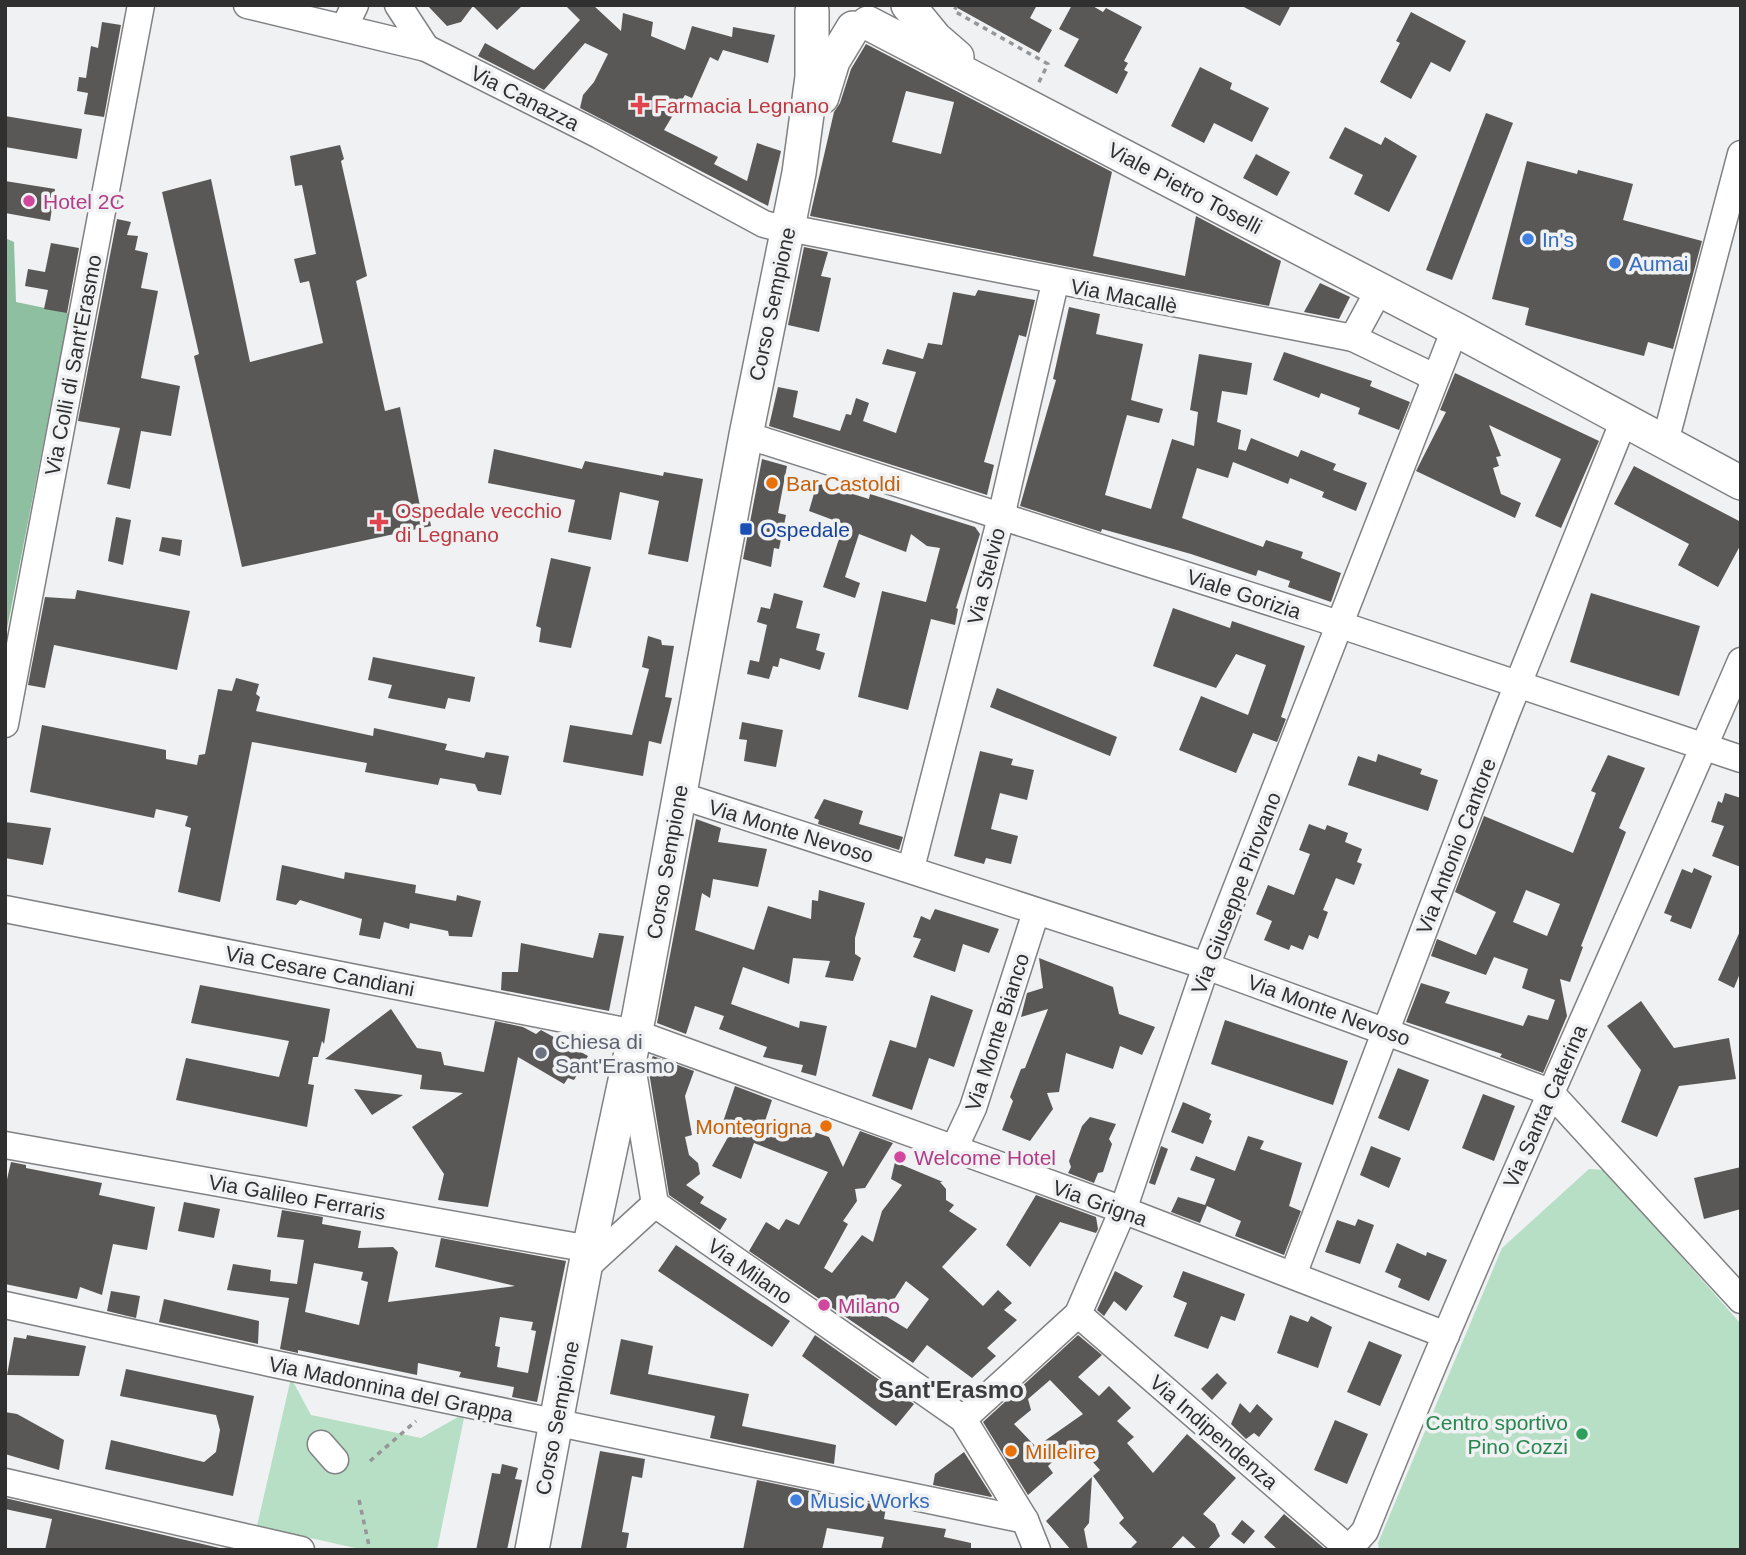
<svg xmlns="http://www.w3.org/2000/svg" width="1746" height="1555" font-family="Helvetica,sans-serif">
<rect width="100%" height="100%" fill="#f0f1f3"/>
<g fill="#b7dfc5">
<polygon points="1589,1169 1605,1170 1741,1324 1741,1550 1379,1550 1378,1543 1502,1248"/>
<polygon points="291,1378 311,1415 421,1438 465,1413 437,1550 364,1550 257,1526"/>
</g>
<polygon fill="#8ebfa0" points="5,238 14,242 16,302 69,313 5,639"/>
<g fill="#5a5857" fill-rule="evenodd">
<polygon points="427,5 523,5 497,30 473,6 461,22 447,26"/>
<polygon points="565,5 593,5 621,31 623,13 653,22 651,36 685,50 692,26 732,37 733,27 775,35 768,63 723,50 718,61 710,57 692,98 685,95 664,130 718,157 714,164 747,181 757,143 781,151 768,206 580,108 583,95 594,82 608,54 585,43 544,90 478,56 485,43 534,70 580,20"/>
<polygon points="952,5 1037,5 1030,18 1052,30 1039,53"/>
<polygon points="1072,5 1091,5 1103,12 1106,8 1142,27 1124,61 1128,63 1124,70 1128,72 1117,94 1064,66 1079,39 1059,29"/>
<polygon points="1240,5 1291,5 1280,26"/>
<polygon points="1411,12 1466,41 1450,72 1431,62 1411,99 1380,82 1400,43 1396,41"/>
<polygon points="102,22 121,25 104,117 84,114 88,93 77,91 79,77 86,78 91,46 98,48"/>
<path d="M866,44L1112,172L1093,256L1185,276L1196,216L1281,261L1269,306L810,216L834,112L840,103L851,69ZM906,91L954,102L941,154L892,142Z"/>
<polygon points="1200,67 1232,83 1230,89 1269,108 1252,142 1214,123 1204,143 1171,126"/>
<polygon points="1486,113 1513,123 1452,280 1426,270"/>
<polygon points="5,116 82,129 77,159 5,147"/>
<polygon points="1345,127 1381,145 1385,137 1417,156 1389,212 1354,194 1363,175 1329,158"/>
<polygon points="340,145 344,159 341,161 367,276 356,281 385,411 400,407 421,511 428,510 431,526 242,567 194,356 199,354 162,192 211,179 250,362 323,343 309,281 300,283 294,259 316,254 302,185 295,186 290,156"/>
<polygon points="1256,154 1290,172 1277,196 1243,178"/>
<polygon points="1527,161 1577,174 1578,170 1633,184 1623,220 1702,241 1673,349 1648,342 1644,356 1525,325 1529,308 1492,299"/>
<polygon points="5,181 55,189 50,221 5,213"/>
<polygon points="117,219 131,222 127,235 138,236 135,250 148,253 141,288 158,291 141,378 180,386 171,436 141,431 130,489 107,484 120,428 78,421"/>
<polygon points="51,243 79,248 67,313 44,309 48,290 25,286 28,269 45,272"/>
<polygon points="804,247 828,252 821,276 831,278 819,332 788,325"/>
<polygon points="1320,283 1350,297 1339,319 1304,312"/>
<polygon points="978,290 1035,300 1026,337 1019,335 984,462 994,465 987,495 769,426 778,387 798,391 793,417 840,431 846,414 851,415 856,398 869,403 863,421 896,433 916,372 882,364 887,349 923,359 928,343 942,345 953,292 975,296"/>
<polygon points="1069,307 1100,314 1096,334 1143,344 1131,400 1163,409 1159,423 1127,415 1105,495 1151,509 1172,439 1194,446 1198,412 1190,410 1199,354 1252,363 1247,395 1222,391 1217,422 1241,430 1238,449 1246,451 1251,438 1298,457 1301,450 1336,464 1333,470 1367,483 1356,511 1322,497 1324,492 1290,478 1288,484 1233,462 1228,478 1197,468 1182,518 1263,547 1266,540 1303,552 1301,558 1341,573 1331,602 1288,587 1290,581 1258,570 1256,576 1191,554 1102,529 1101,532 1020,506 1056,380 1053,379"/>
<polygon points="1284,352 1372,381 1370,386 1410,402 1399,430 1358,414 1360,408 1321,393 1319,398 1273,380"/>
<polygon points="1455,373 1599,441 1561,528 1535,516 1561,459 1489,425 1501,456 1496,457 1499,466 1493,468 1501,494 1521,503 1515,518 1416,471 1446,412 1440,410"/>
<polygon points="494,449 582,469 585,461 663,476 664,472 703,479 688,562 648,554 659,501 620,492 611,540 568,532 575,500 488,483"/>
<polygon points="762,459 787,466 778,513 786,515 779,549 774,548 771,567 743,559"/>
<polygon points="1634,466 1741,522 1741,544 1718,587 1678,565 1689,544 1614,504"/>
<polygon points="817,483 869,499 870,494 975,527 980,534 956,608 958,609 955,625 931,619 908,710 858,697 882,591 926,602 940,548 927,546 911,534 906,552 859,534 845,577 860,583 855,598 823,587 844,524 809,511"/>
<polygon points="116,517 131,520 123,565 108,561"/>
<polygon points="162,537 182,540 180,556 159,551"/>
<polygon points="551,558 591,567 571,648 539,642 541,628 536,626"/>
<polygon points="77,590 190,611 177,670 54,645 45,688 28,685 45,597 75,599"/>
<polygon points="774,593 803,601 796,628 820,634 816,650 825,653 820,670 780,658 778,667 773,666 769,679 747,674 750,660 759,662 767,625 757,622 761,607 770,609"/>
<polygon points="1591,593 1700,626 1679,696 1570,662"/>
<polygon points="1173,608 1230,628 1232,621 1305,646 1281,717 1286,719 1277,742 1253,733 1236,773 1179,750 1201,696 1248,715 1266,665 1236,654 1216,688 1153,666"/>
<polygon points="648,636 661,640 662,645 674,646 665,697 672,698 661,744 649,741 643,776 563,762 570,725 632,735 649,669 642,667"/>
<polygon points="373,657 475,677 470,702 448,698 445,709 388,698 392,685 368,680"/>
<polygon points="236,678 259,684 256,694 260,697 256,711 373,736 374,728 447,744 445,750 484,758 486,752 509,756 501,795 478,791 475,784 440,778 438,785 365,772 367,763 252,742 220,902 178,892 191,828 185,826 188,816 156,809 154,818 30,792 42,725 166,750 166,759 197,765 199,755 205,754 218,689 232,691"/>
<polygon points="997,688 1117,737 1110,756 990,707"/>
<polygon points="742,722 783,730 776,767 744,761 747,740 739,739"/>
<polygon points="980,751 1013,759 1011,765 1034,770 1027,800 1000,793 991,829 1018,836 1011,864 986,858 984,864 954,856"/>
<polygon points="1378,754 1422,769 1420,774 1438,780 1428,811 1348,785 1358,756 1376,762"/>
<path d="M1608,755L1645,768L1619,828L1626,832L1581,946L1583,947L1570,982L1560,979L1567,1016L1543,1073L1500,1057L1502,1054L1406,1022L1421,983L1450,992L1445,1003L1523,1026L1528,1015L1548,1020L1555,1000L1522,988L1528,969L1494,957L1486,975L1431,956L1437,939L1476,955L1496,912L1455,892L1484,816L1573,853L1596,793L1591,791ZM1526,890L1560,904L1547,936L1513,922Z"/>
<polygon points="1725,793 1741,798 1741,867 1712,856 1724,826 1711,822 1718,801 1722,803"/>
<polygon points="824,799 863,811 859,824 903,837 899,850 818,824 819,820 814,818"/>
<polygon points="696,819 721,828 718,842 767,849 758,887 713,879 710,898 702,893 695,930 754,950 768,906 811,919 812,900 818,901 819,890 865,903 855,938 855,954 861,958 853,981 825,977 830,961 793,958 789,984 743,967 731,1004 799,1028 800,1021 827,1026 816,1076 801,1072 803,1065 763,1057 767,1047 719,1029 724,1016 695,1006 686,1034 657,1023"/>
<polygon points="5,822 51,828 43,865 5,858"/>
<polygon points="1309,824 1325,830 1327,825 1348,833 1345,842 1362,849 1357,862 1362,864 1354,885 1336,878 1323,910 1328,912 1318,939 1309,935 1303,950 1291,945 1289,950 1264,940 1272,921 1256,914 1268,885 1294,895 1310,854 1299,850"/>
<polygon points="282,865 344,879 345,872 416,885 415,893 456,901 457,895 481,901 472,937 449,936 448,931 410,923 409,929 384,922 380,939 359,935 362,919 300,900 296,905 276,900"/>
<polygon points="1694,868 1712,876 1691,929 1670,921 1672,916 1664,913 1682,869 1692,873"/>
<polygon points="935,909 999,929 989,953 963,944 955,972 913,957 921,939 913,937 921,916 930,920"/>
<polygon points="1741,929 1741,971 1734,988 1718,980"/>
<polygon points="599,933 624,936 609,1011 501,990 502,972 518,972 521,943 593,958"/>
<polygon points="1039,958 1113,987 1119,1014 1155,1027 1142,1055 1120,1046 1113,1069 1066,1053 1059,1092 1047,1093 1053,1109 1030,1141 1002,1130 1013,1101 1010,1097 1021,1069 1025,1068 1048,1009 1021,1017 1027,993 1043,988"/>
<polygon points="200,985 330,1009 324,1044 322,1041 318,1057 313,1057 308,1084 314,1085 307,1127 176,1100 186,1058 279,1077 289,1041 191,1023"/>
<polygon points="931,995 973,1010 954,1067 929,1058 912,1110 872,1096 890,1040 916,1048"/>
<polygon points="1641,1001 1674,1048 1729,1038 1736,1079 1679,1086 1657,1137 1621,1122 1641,1070 1607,1026"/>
<polygon points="391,1009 417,1048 441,1052 444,1065 484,1072 495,1021 523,1027 536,1034 541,1030 588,1056 574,1080 568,1078 564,1084 518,1057 488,1207 438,1200 444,1174 412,1127 463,1093 420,1089 422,1075 325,1059"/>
<polygon points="1225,1020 1348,1061 1333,1105 1211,1064"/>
<polygon points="653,1056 694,1071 685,1096 692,1135 685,1137 689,1155 698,1163 700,1174 686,1185 704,1197 700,1203 727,1219 720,1230 669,1195 648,1066"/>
<polygon points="1398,1068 1429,1080 1409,1131 1378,1118"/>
<path d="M735,1086L772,1100L761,1133L791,1124L829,1137L843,1167L860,1131L893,1143L865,1188L855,1189L857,1201L843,1221L848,1224L824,1268L832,1273L862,1235L873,1242L882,1211L902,1185L891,1179L895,1162L943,1182H940L946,1189V1200L954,1205L949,1211L977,1229L942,1267L983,1306L998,1290L1012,1303L1004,1310L1017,1320L987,1348L996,1356L972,1378L927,1345L913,1363L749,1251L766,1222L779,1230L786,1219L799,1225L828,1172L754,1143L741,1179L712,1166L733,1128L722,1125ZM906,1281L929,1299L907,1329L884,1315Z"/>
<polygon points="354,1089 403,1095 372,1115"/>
<polygon points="1483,1094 1515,1106 1494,1161 1462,1148"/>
<polygon points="1183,1102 1211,1114 1209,1119 1212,1121 1203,1144 1171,1132"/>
<polygon points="1090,1117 1116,1124 1109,1139 1112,1144 1103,1172 1098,1173 1094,1183 1068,1173 1071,1167 1069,1161 1082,1126"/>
<polygon points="1248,1136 1264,1141 1260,1149 1302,1163 1289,1206 1301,1211 1284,1255 1235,1236 1241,1221 1207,1206 1200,1223 1171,1212 1178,1197 1205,1205 1215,1179 1190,1170 1196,1156 1235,1171"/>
<polygon points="1161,1146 1168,1149 1155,1185 1149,1183"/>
<polygon points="1371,1146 1401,1158 1389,1188 1360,1175"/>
<polygon points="11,1162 26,1165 26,1168 102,1183 99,1195 155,1207 147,1250 113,1244 102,1295 80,1287 77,1299 5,1284 5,1188"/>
<polygon points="1741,1167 1741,1209 1704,1219 1694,1178"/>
<polygon points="1036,1195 1096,1217 1098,1229 1096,1233 1060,1222 1030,1267 1006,1245"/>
<polygon points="184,1202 220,1209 214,1238 178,1231"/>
<path d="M282,1210L323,1217L322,1224L361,1231L358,1248L393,1247L398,1252L388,1302L515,1286L435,1267L441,1238L566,1261L537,1402L512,1397L514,1387L459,1377L461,1372L418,1363L417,1375L298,1350V1353L280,1349L289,1298L227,1290L233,1264L271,1270L270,1281L297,1284L304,1240L277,1237ZM314,1263L363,1272L361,1280L368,1282L359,1325L305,1312ZM500,1317L533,1322L531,1330L536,1331L528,1373L497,1367L500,1347L495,1346Z"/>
<polygon points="1358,1219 1374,1225 1360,1264 1325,1252 1337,1220 1355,1226"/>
<polygon points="1397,1243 1426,1256 1427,1252 1447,1260 1429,1301 1398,1287 1401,1279 1385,1272"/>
<polygon points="676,1245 790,1321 772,1347 658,1271"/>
<polygon points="1115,1271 1143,1286 1126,1311 1114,1301 1104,1316 1097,1310"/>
<polygon points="1183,1271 1245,1294 1235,1321 1221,1316 1208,1349 1174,1336 1187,1303 1173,1297"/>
<polygon points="111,1291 140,1296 136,1318 107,1311"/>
<polygon points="164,1299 259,1321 258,1344 159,1322"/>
<polygon points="1290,1315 1308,1322 1311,1316 1332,1327 1318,1368 1277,1353"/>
<polygon points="27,1335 86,1346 79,1376 7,1375 14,1337 26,1339"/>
<polygon points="815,1335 914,1404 896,1426 802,1356"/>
<path d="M1078,1335L1102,1355L1078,1377L1099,1396L1109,1386L1131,1408L1117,1421L1134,1437L1127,1443L1153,1473L1187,1434L1236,1478L1203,1514L1215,1524L1220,1536L1207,1550H1198L1183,1536L1170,1550H1129L1137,1542L1119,1523L1124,1518L1093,1476L1100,1470L1074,1441L1048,1466L1053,1473L1028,1495L983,1422ZM1050,1380L1083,1414L1036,1447L1014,1424L1031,1410L1028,1399Z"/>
<polygon points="621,1339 653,1346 648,1374 749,1394 742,1426 836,1445 834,1464 710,1438 715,1416 610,1394"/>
<polygon points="1369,1341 1402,1355 1380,1406 1347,1392"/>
<polygon points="126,1369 254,1396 233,1496 105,1469 111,1440 204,1462 216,1452 220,1430 216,1415 120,1396"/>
<polygon points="1217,1373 1227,1383 1212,1400 1201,1389"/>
<polygon points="1240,1403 1250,1413 1257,1404 1273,1419 1259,1437 1254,1433 1246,1439 1231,1424"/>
<polygon points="5,1412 17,1414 64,1440 59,1470 5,1454"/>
<polygon points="1335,1420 1368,1434 1347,1484 1314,1470"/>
<polygon points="600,1451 645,1459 642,1478 632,1476 622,1532 629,1533 626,1550 581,1548"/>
<polygon points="964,1452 992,1496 991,1497 933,1485 935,1474"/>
<polygon points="502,1464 518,1468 515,1479 522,1480 507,1550 476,1550 492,1473 500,1474"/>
<polygon points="1092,1477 1089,1523 1084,1529 1088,1550 1071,1550 1046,1521"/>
<polygon points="757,1480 886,1507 884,1519 946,1529 944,1537 971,1543 971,1550 881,1550 884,1537 827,1528 822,1550 743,1550"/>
<polygon points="5,1498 224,1549 224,1550 45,1550 52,1519 5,1509"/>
<polygon points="1284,1514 1326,1550 1278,1550 1264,1537"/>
<polygon points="1242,1520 1255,1531 1244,1544 1231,1534"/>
</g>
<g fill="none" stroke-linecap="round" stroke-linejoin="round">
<g stroke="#808183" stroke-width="29">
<g id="minor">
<polyline points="247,5 426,48 599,135 764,224 788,230"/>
<polyline points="398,5 426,48"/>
<polyline points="344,28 355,5"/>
<polyline points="804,231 1353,338 1428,374 1433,383"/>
<polyline points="1353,338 1379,290"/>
<polyline points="746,435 1320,618 1741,759"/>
<polyline points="1665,442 1741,154"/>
<polyline points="5,724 141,5"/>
<polyline points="679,795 1206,966 1550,1092 1741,1300"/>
<polyline points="911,868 1001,517 1055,283"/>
<polyline points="5,909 635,1033 1123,1210 1446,1335"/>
<polyline points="632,1066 655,1204 963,1419 1025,1520 1037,1550"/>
<polyline points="5,1145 590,1249"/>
<polyline points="953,1151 973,1108 1036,912"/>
<polyline points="585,1268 655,1204"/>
<polyline points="1293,1275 1506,714 1624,420"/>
<polyline points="5,1305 270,1363 1025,1520"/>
<polyline points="1078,1314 1350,1550"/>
<polyline points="963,1419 1078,1314 1123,1210 1206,966 1455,329"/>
<polyline points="321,1444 335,1460"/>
<polyline points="5,1482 301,1550"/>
<path d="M1348,1550L1365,1531C1482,1238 1616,951 1741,661"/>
</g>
</g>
<g stroke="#808183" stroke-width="36">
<g id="major">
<polyline points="908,5 935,38 957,57"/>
<polyline points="868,23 1455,329 1741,483"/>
<polyline points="822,97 833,61 853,28"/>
<polyline points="532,1550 585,1268 639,1015 746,435 799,173 812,77 812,11"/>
</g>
</g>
<g stroke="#959697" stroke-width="3.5" stroke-dasharray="5 5" stroke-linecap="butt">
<polyline points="957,5 954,11 1048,64 1038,84"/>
<polyline points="370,1461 416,1421"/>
<polyline points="359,1500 370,1550"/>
</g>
<use href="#minor" stroke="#fff" stroke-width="26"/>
<use href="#major" stroke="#fff" stroke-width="33"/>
</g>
<g fill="#e0444e" stroke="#f0f1f3" stroke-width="2.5">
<path d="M636.5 94.5h7v7h7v7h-7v7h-7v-7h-7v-7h7z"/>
<path d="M375.5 511.5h7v7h7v7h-7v7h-7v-7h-7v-7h7z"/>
</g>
<g fill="#d1479c" stroke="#f0f1f3" stroke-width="2.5">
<circle cx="29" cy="201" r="7"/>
<circle cx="900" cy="1157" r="7"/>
<circle cx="824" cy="1305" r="7"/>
</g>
<g fill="#3f7fe0" stroke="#f0f1f3" stroke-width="2.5">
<circle cx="1528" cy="239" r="7"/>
<circle cx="1615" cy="263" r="7"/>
<circle cx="796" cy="1500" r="7"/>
</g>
<g fill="#e8710a" stroke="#f0f1f3" stroke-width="2.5">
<circle cx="772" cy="483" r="7"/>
<circle cx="826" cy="1126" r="7"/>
<circle cx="1011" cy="1451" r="7"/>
</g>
<rect fill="#1a4fb4" stroke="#f0f1f3" stroke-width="2.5" x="739" y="522" width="14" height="14" rx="3.5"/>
<circle fill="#6b7280" stroke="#f0f1f3" stroke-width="2.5" cx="541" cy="1053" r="7"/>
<circle fill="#2e9e5b" stroke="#f0f1f3" stroke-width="2.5" cx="1582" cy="1434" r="7"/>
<g text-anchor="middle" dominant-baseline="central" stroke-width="7" stroke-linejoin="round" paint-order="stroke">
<g font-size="21" fill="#303031" stroke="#f0f1f3">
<text transform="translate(525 98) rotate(27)">Via Canazza</text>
<text transform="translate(1185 188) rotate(28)">Viale Pietro Toselli</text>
<text transform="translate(1124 296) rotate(11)">Via Macallè</text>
<text transform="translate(772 304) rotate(-78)">Corso Sempione</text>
<text transform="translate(73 365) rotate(-79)">Via Colli di Sant'Erasmo</text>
<text transform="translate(986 576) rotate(-76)">Via Stelvio</text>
<text transform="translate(1244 594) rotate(18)">Viale Gorizia</text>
<text transform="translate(791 831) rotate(17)">Via Monte Nevoso</text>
<text transform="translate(1456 846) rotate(-69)">Via Antonio Cantore</text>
<text transform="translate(667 862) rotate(-80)">Corso Sempione</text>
<text transform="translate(1236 893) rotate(-69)">Via Giuseppe Pirovano</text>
<text transform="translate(320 971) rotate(11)">Via Cesare Candiani</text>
<text transform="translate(1329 1010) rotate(20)">Via Monte Nevoso</text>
<text transform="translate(997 1032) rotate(-72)">Via Monte Bianco</text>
<text transform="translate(1545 1106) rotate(-66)">Via Santa Caterina</text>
<text transform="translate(297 1197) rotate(10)">Via Galileo Ferraris</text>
<text transform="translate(1100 1203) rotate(20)">Via Grigna</text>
<text transform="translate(750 1271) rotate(35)">Via Milano</text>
<text transform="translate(391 1389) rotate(12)">Via Madonnina del Grappa</text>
<text transform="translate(557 1418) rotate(-79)">Corso Sempione</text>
<text transform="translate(1214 1432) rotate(41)">Via Indipendenza</text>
</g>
<g font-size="21" fill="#be3a42" stroke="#f0f1f3" text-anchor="start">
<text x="654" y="105">Farmacia Legnano</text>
<text x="395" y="510">Ospedale vecchio<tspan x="395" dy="24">di Legnano</tspan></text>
</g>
<g font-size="21" fill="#b23c85" stroke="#f0f1f3" text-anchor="start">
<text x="43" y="201">Hotel 2C</text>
<text x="914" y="1157">Welcome Hotel</text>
<text x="838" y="1305">Milano</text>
</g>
<g font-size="21" fill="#366cbe" stroke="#f0f1f3" text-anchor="start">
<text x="1542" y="239">In's</text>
<text x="1629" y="263">Aumai</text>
<text x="810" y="1500">Music Works</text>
</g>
<g font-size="21" fill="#c56008" stroke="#f0f1f3" text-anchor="start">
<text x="786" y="483">Bar Castoldi</text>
<text x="812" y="1126" text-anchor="end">Montegrigna</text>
<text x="1025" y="1451">Millelire</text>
</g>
<g font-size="21" fill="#164399" stroke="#f0f1f3" text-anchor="start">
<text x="760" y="529">Ospedale</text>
</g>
<g font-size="21" fill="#5b616d" stroke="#f0f1f3" text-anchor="start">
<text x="555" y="1041">Chiesa di<tspan x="555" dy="24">Sant'Erasmo</tspan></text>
</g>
<g font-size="21" fill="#27864d" stroke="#f0f1f3" text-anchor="end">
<text x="1568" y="1422">Centro sportivo<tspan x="1568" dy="24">Pino Cozzi</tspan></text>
</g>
<g font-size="24" font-weight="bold" fill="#3c3d3e" stroke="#f0f1f3">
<text x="951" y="1389">Sant'Erasmo</text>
</g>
</g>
<rect width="1746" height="1555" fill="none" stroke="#303031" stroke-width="14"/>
</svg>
